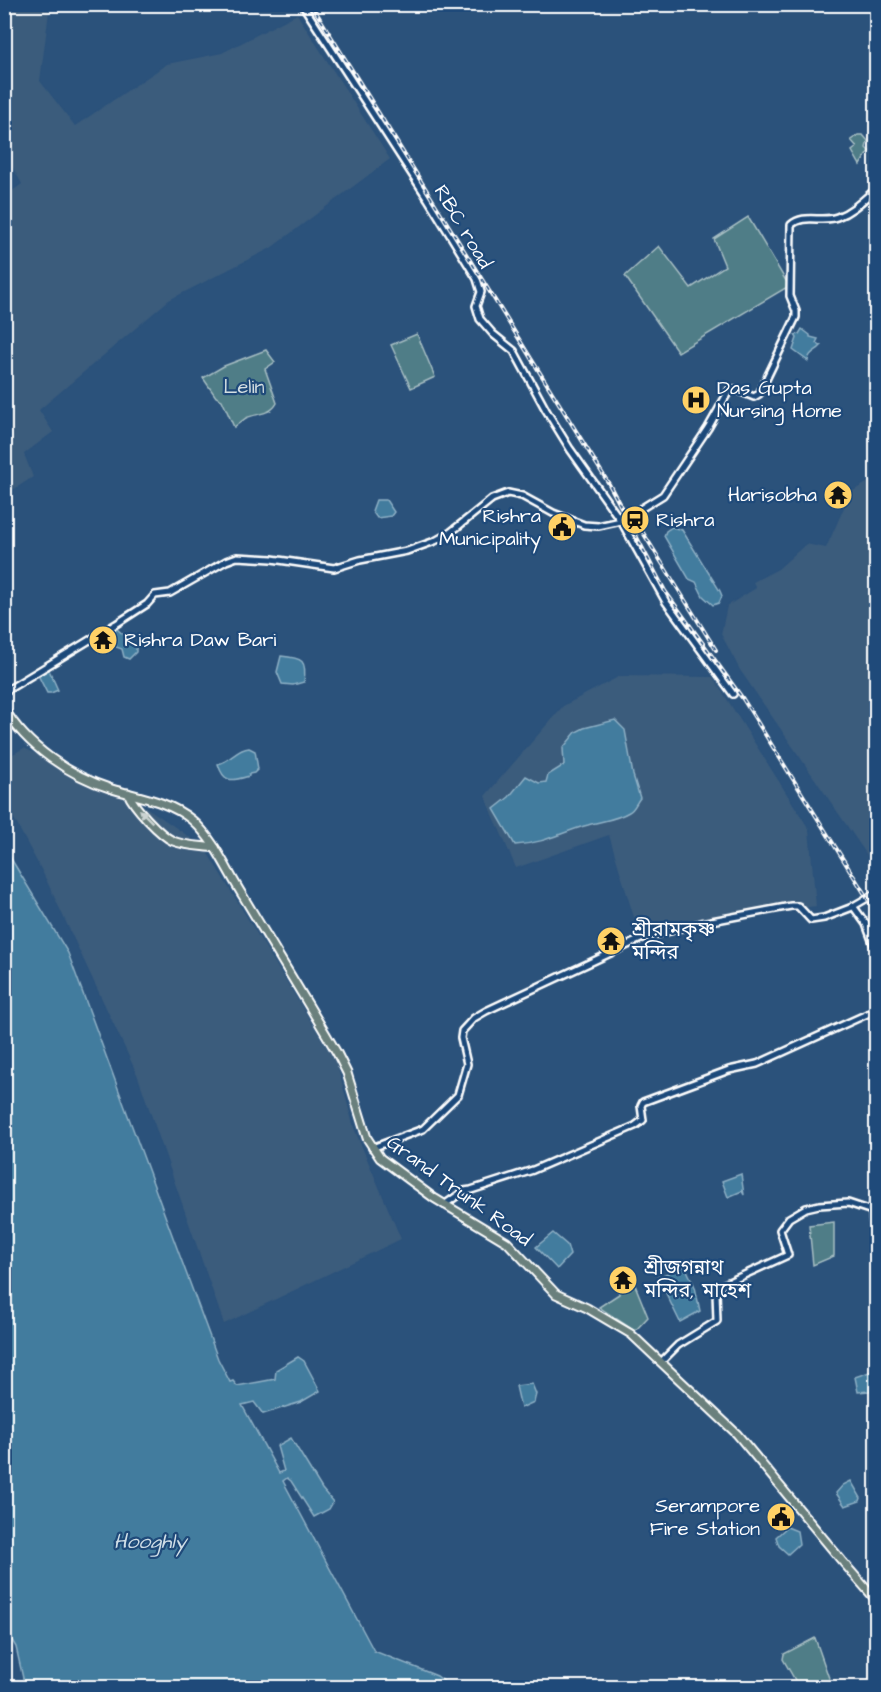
<svg xmlns="http://www.w3.org/2000/svg" width="881" height="1692" font-family="'Architects Daughter','Noto Sans Bengali',sans-serif">
<rect width="100%" height="100%" fill="#2b527b"/>
<filter id="ink" filterUnits="userSpaceOnUse"><feTurbulence type="fractalNoise" baseFrequency=".0167" numOctaves="2"/><feDisplacementMap in="SourceGraphic" scale="12" xChannelSelector="R" yChannelSelector="G"/><feConvolveMatrix kernelMatrix="1 2 1 2 8 2 1 2 1" color-interpolation-filters="sRGB"/></filter>
<g filter="url(#ink)">
<g fill="#3a5b7c">
<polygon points="50,4 40,81 75,126 167,64 222,53 297,14 390,159 271,248 169,300 39,410 53,432 24,454 33,477 5,495 5,196 22,184 5,154 5,5"/>
<polygon points="876,475 876,868 740,670 721,634 727,606 756,588 753,582 778,569 806,544 826,548 851,492 872,480"/>
<polygon points="620,676 713,677 809,829 816,906 639,934 609,835 516,868 485,796 563,706"/>
<polygon points="24,748 146,807 204,847 337,1064 354,1128 401,1239 224,1324 137,1074 43,873 5,802 4,759"/>
</g>
<g fill="#4f7d87" stroke="#a7bec3" stroke-width="1.5">
<polygon points="858,135 863,135 868,141 866,148 869,151 860,165 852,151 857,147 851,140"/>
<polygon points="748,217 789,286 678,352 625,276 659,246 691,288 725,266 714,239"/>
<polygon points="417,334 435,377 411,388 391,345"/>
<path d="M266,350L275,362L265,369L277,403C271,415 257,413 246,418C242,421 238,424 234,427L222,400L216,397L203,378L224,366Z"/>
<polygon points="834,1222 834,1256 813,1265 809,1225"/>
<polygon points="618,1285 635,1285 648,1317 635,1331 599,1307 619,1294"/>
<polygon points="815,1638 830,1681 811,1687 799,1687 783,1659 784,1654"/>
</g>
<g fill="#437c9e" stroke="#8eb0c5" stroke-width="1.5">
<path d="M802,329L810,335V337L818,339L816,343L821,346C817,351 808,353 808,361L793,350L797,338L795,335L799,334Z"/>
<polygon points="376,500 386,500 394,512 391,516 377,518 372,511"/>
<polygon points="672,527 682,530 720,591 722,596 719,603 713,605 703,596 696,582 689,579 664,536 666,531"/>
<polygon points="114,626 136,647 136,652 129,659 124,657 122,649 116,647 107,631"/>
<path d="M281,656C303,658 307,660 304,682L293,685L282,684L277,672Z"/>
<polygon points="49,670 58,690 51,693 47,693 39,677 41,673"/>
<path d="M615,720L625,730L633,775L640,798C636,803 634,810 629,812C616,820 601,821 588,825C559,833 546,843 515,845L494,809L509,797L526,776L539,783L546,782L548,775L564,765L563,748L576,732L584,728Z"/>
<path d="M249,748L255,751L258,769L254,773L249,774V776C232,781 224,784 218,764C230,762 236,749 249,748Z"/>
<polygon points="4,847 68,953 218,1359 230,1382 233,1381 237,1386 275,1379 276,1370 298,1357 304,1361 320,1391 301,1402 263,1414 254,1402 242,1405 279,1473 284,1471 277,1446 291,1438 322,1489 333,1502 329,1509 314,1517 291,1481 287,1478 283,1481 374,1651 437,1676 451,1687 25,1687 16,1647 4,1627"/>
<polygon points="741,1174 744,1195 742,1191 728,1197 722,1181"/>
<polygon points="553,1233 567,1245 570,1255 557,1269 536,1247"/>
<polygon points="685,1266 695,1287 700,1311 680,1322 658,1277"/>
<polygon points="872,1371 876,1375 876,1386 869,1391 858,1392 855,1377"/>
<polygon points="532,1384 536,1394 534,1402 521,1408 516,1386"/>
<polygon points="851,1481 861,1498 860,1501 845,1506 836,1493 843,1485"/>
<polygon points="787,1527 797,1531 799,1544 788,1554 779,1546 776,1537"/>
</g>
<g fill="none" stroke-linecap="round" stroke-linejoin="round">
<g stroke="#fff" stroke-width="10">
<g id="minor">
<polyline points="302,4 428,199 477,279 481,292 476,306 480,319 493,334 514,351 546,410 570,449 621,521 666,602 733,694"/>
<path d="M4,692L116,624L147,604L155,595L170,593L226,561L237,557L272,559L334,568L360,560L407,551L435,541L451,532L492,499L508,493L522,496L553,513L584,525L598,526L621,521L663,495L708,428L730,389H734L754,397L759,394L796,317V311L790,296L791,225C804,213 821,223 837,217C853,211 864,199 876,189"/>
<polyline points="853,906 866,924 876,951"/>
<polyline points="372,1148 423,1129 458,1095 467,1064 461,1038 462,1031 474,1018 486,1011 643,938 701,923 791,906 798,906 811,920 824,918 850,908 876,893"/>
<path d="M876,1189C870,1207 872,1225 876,1243"/>
<polyline points="444,1205 464,1191 471,1190 533,1170 635,1126 643,1120 641,1106 643,1102 729,1070 757,1064 876,1010"/>
<polyline points="661,1362 678,1345 717,1321 716,1292 722,1285 788,1255 780,1230 789,1218 806,1208 819,1205 848,1203 872,1211"/>
</g>
</g>
<g stroke="#fff" stroke-width="11">
<g id="major">
<path d="M4,708C26,746 70,776 112,789C139,797 169,801 192,820C215,840 227,871 243,896C274,948 306,1000 337,1053L347,1073L367,1138L380,1158L434,1198L507,1242L556,1294L587,1308L631,1334L737,1434L842,1561L876,1600"/>
<path d="M128,793C133,806 160,835 173,841C185,846 201,846 215,848"/>
</g>
</g>
<use href="#minor" stroke="#1f4a7a" stroke-width="5"/>
<use href="#major" stroke="#6a807d" stroke-width="7"/>
<g stroke="#fff" stroke-width="4">
<g id="rail">
<polyline points="311,4 609,484 665,591 743,699 876,912"/>
<polyline points="637,523 716,650"/>
</g>
</g>
<use href="#rail" stroke="#1f4a7a" stroke-width="1.5" stroke-dasharray="4.5" stroke-linecap="butt"/>
</g>
<defs><path id="oneway-solid" d="M-6-.8H1V-3.2L6.5 0L1 3.2V.8H-6Z" transform="scale(1.5)"/></defs>
<use fill="#cbd3d2" href="#oneway-solid" transform="translate(146 816) rotate(-135)"/>
</g>
<defs>
<g id="hospital-disc" transform="scale(1.5)"><circle r="9.5" fill="#ffd166" stroke="#1f4a7a"/><path d="M-5-5h3v3.5h4V-5h3V5h-3V1.5h-4V5h-3Z" fill="#111"/></g>
<g id="temple-disc" transform="scale(1.5)"><circle r="9.5" fill="#ffd166" stroke="#1f4a7a"/><path d="M0-6L5-2H3V0L6.5 2.5H4V6H1.5V3h-3V6H-4V2.5H-6.5L-3 0V-2H-5Z" fill="#111"/></g>
<g id="station-disc" transform="scale(1.5)"><circle r="9.5" fill="#ffd166" stroke="#1f4a7a"/><path d="M-3-6H3Q5-6 5-4V2Q5 4 3 4L4.5 6H3L1.5 4h-3L-3 6H-4.5L-3 4Q-5 4-5 2V-4Q-5-6-3-6ZM-3.5-4v3h7v-3ZM-3.5 1v1.5H-2V1ZM2 1v1.5H3.5V1Z" fill="#111"/></g>
<g id="civic-disc" transform="scale(1.5)"><circle r="9.5" fill="#ffd166" stroke="#1f4a7a"/><path d="M-.6-6.5H3V-4.5H.6V-3L4-1V1h2V6H-6V1h2V-1L-.6-3ZM-1.2 2.5V6h2.4V2.5Z" fill="#111"/></g>
</defs>
<g fill-rule="evenodd">
<use href="#hospital-disc" x="696" y="400"/>
<use href="#temple-disc" x="838" y="495"/>
<use href="#station-disc" x="635" y="520"/>
<use href="#civic-disc" x="562" y="527"/>
<use href="#temple-disc" x="103" y="640"/>
<use href="#temple-disc" x="611" y="941"/>
<use href="#temple-disc" x="623" y="1280"/>
<use href="#civic-disc" x="781" y="1517"/>
</g>
<g text-anchor="middle" dominant-baseline="central" stroke-width="4.5" stroke-linejoin="round" paint-order="stroke">
<g font-size="20" fill="#fff" stroke="#1f4a7a">
<text transform="translate(463 227) rotate(59)">RBC road</text>
<text transform="translate(459 1191) rotate(36)">Grand Trunk Road</text>
</g>
<g font-size="20" fill="#d3dee1" stroke="#1f4a7a">
<text x="244" y="387">Lelin</text>
</g>
<g font-size="20" fill="#fff" stroke="#1f4a7a" text-anchor="start">
<text x="717" y="388">Das Gupta<tspan x="717" dy="23">Nursing Home</tspan></text>
<text x="817" y="495" text-anchor="end">Harisobha</text>
<text x="541" y="516" text-anchor="end">Rishra<tspan x="541" dy="23">Municipality</tspan></text>
<text x="656" y="520">Rishra</text>
<text x="124" y="640">Rishra Daw Bari</text>
<text x="632" y="930">শ্রীরামকৃষ্ণ<tspan x="632" dy="23">মন্দির</tspan></text>
<text x="644" y="1268">শ্রীজগন্নাথ<tspan x="644" dy="23">মন্দির, মাহেশ</tspan></text>
<text x="760" y="1506" text-anchor="end">Serampore<tspan x="760" dy="23">Fire Station</tspan></text>
</g>
<g font-size="21" font-style="italic" fill="#d0dee7" stroke="#1f4a7a">
<text x="150" y="1541">Hooghly</text>
</g>
</g>
<rect width="881" height="1692" fill="none" stroke="#1f4a7a" stroke-width="24"/>
<rect x="12" y="12" width="857" height="1668" fill="none" stroke="#fff" stroke-width="2" filter="url(#ink)"/>
</svg>
